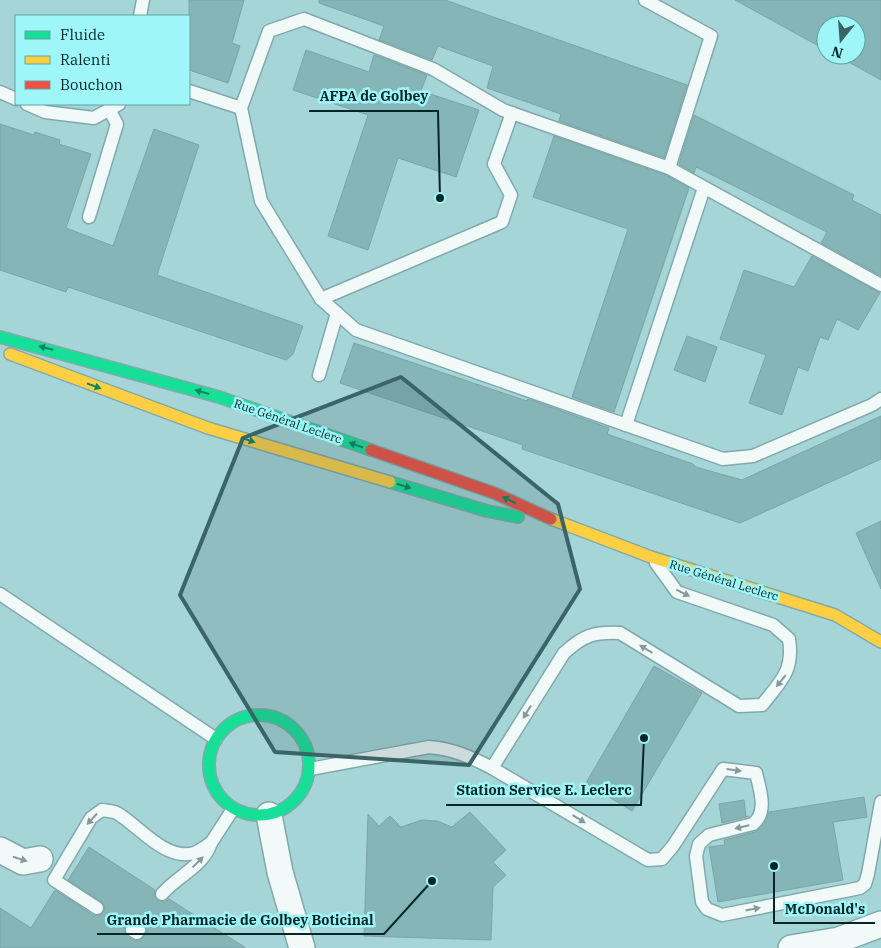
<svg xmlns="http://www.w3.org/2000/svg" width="881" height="948" font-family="'IBM Plex Serif',serif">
<rect width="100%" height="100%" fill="#a5d5d7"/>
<g fill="#85b5b7" stroke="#7da4a6" fill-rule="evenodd">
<polygon points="189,0 244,0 232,43 240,46 228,83 189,70"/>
<polygon points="319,0 445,0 687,85 664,158 559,121 561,114 487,88 493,66 438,46 432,60 379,40 384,26 319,3"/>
<polygon points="735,0 881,0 881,80 836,55 856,55 856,25 826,25 826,50"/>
<polygon points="306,50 369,72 374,55 427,75 421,91 479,110 456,177 398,158 368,250 328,236 368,115 293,90"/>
<polygon points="694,115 854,195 852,200 881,215 881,276 821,243 827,232 696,167 694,173 679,164"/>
<polygon points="0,124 34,135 35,132 60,140 59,144 91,154 66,228 113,246 154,129 199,145 157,275 303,326 293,354 286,360 68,287 66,292 0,270"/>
<polygon points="554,136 666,175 689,188 614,412 572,397 628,229 533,197"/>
<polygon points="812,256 880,293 858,330 837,319 828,340 820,337 808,371 798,367 782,415 749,403 766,355 720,339 744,270 794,287"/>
<polygon points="687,336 717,347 705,382 674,370"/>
<polygon points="354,343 527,401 528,399 609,428 607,434 693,464 696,467 742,480 881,416 881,459 740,523 522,449 523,445 340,383"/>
<polygon points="881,521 881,589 856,533"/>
<polygon points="654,666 702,693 632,811 586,783"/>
<polygon points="864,797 867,817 833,822 843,880 718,902 709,847 725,845 724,840 755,832 764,824 769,812"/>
<polygon points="744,800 746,817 749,816 722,823 719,804"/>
<polygon points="470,812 506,850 493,862 506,875 493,887 491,940 364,936 368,814 379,826 390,816 401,827 422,820 437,821 452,827"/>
<path d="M89,847L155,890L154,896L157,900L164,902L169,899L246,948H0V908L31,928L55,890L93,915H100L103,913L105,908L102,902L68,880ZM139,922L146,926L147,931L143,938L136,941L127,937L124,929L129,923Z"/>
</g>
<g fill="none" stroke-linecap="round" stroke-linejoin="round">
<g stroke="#82a9aa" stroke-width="15">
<g id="lane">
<polyline points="645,0 711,36 669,168"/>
<polyline points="140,16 143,0"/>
<polyline points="189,91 241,108 269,31 304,19 433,69 503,110 669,168 881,285"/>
<polyline points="0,92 16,99"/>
<polyline points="27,104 45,112 94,118 119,104"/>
<polyline points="241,108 261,201 321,299 356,330 723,459 753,456 872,405 881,399"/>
<polyline points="89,217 117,124 109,109"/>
<polyline points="321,299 502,222 511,195 494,164 512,113"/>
<polyline points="319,375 337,313"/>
<polyline points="626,425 704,188"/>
<polyline points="0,594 216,739"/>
<path d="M492,768L564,653C584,635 593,632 620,633L739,706L762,705C781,681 794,671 789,639L773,625L677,592L656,563"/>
<path d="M310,769L429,747C453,749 471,757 492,768L648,860L662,859L673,846L723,769L756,773C760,790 768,812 753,824L709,835L699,844L696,856L702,902L707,909L722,915L860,888L865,884L868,874L881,802"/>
<polyline points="211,843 233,809"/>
<path d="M97,908L54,880L91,818L102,810C107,811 113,811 117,813C139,826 165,861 194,853C200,851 206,846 211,843C203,867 177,876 162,894"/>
<polyline points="132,930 137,933 139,930"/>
</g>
</g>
<g stroke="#82a9aa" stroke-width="28">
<g id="street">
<polyline points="269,815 280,872 302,948"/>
<polyline points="0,850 23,862 40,859"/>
<polyline points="791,948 839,940 881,924"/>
</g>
</g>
<g stroke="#82a9aa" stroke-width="14">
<g id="fast">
<polyline points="0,337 219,397 371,450"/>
<polyline points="390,482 487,511 518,517"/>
<circle cx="259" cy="765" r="50"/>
</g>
</g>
<g stroke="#82a9aa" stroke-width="14">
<g id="slow">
<polyline points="10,354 208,428 390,482"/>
<polyline points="551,519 651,557 835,615 881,642"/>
</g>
</g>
<g stroke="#82a9aa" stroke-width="14">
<polyline id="jam" points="371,450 494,493 551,519"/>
</g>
<use href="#lane" stroke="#f2f9f9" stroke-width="12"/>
<use href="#street" stroke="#f2f9f9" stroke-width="25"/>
<use href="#fast" stroke="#16e098" stroke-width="11"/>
<use href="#slow" stroke="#ffcf43" stroke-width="11"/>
<use href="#jam" stroke="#f24e42" stroke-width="11"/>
</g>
<defs><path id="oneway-solid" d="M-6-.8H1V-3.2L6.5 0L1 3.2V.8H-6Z" transform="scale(1.25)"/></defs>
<g fill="#0b8460">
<use href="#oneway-solid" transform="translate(46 348) rotate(-166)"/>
<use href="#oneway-solid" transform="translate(94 386) rotate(20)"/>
<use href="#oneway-solid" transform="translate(202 392) rotate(-164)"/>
<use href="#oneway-solid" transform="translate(248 440) rotate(17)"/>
<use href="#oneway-solid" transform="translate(356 445) rotate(-161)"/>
<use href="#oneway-solid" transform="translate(404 486) rotate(17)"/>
<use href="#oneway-solid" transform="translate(509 500) rotate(-155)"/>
</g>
<g fill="#859a9b">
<use href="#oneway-solid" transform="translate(683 593) rotate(26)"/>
<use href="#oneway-solid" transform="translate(646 649) rotate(-149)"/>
<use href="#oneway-solid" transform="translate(781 681) rotate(129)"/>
<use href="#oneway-solid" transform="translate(527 712) rotate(122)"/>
<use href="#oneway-solid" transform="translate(734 770) rotate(8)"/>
<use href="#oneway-solid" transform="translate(92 819) rotate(133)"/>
<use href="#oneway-solid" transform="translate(579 819) rotate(31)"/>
<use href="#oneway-solid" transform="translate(742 827) rotate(167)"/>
<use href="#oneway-solid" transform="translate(20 859) rotate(18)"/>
<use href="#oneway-solid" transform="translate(198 862) rotate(-45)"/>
<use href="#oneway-solid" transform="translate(753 909) rotate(-11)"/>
</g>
<path fill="#3a6465" fill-opacity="0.2" stroke="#3a6465" stroke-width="4" stroke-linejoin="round" d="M401,377L558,504L580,589L469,765L275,752L180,595L243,438Z"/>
<g text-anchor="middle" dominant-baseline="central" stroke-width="5" stroke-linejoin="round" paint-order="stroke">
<g font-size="12" fill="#002728" stroke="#9ef6f9">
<text transform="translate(288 421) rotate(19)">Rue Général Leclerc</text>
<text transform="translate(724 580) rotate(17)">Rue Général Leclerc</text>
</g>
</g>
<path fill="none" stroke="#002728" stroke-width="2" d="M440 198L438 111H309M644 738L641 805H446M774 866L774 923H875M432 881L384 934H97"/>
<g fill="#002728" stroke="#9ef6f9" stroke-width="2">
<circle cx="440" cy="198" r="5"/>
<circle cx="644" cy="738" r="5"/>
<circle cx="774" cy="866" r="5"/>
<circle cx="432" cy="881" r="5"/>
</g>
<g font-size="14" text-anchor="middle" font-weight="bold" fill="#002728" stroke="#9ef6f9" stroke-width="5" stroke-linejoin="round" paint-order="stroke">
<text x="374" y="101">AFPA de Golbey</text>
<text x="544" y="795">Station Service E. Leclerc</text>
<text x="825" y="914">McDonald's</text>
<text x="240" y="925">Grande Pharmacie de Golbey Boticinal</text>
</g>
<rect x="15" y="15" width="175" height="90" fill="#9ef6f9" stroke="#5fa3a5"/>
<rect x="25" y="31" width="25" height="8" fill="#16e098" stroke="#5fa3a5"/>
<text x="60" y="40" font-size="15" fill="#002728">Fluide</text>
<rect x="25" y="56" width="25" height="8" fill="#ffcf43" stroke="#5fa3a5"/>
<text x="60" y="65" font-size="15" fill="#002728">Ralenti</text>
<rect x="25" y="81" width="25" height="8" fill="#f24e42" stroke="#5fa3a5"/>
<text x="60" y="90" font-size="15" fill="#002728">Bouchon</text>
<g transform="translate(841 40) rotate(197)"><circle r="24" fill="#9ef6f9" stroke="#5fa3a5"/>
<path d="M0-4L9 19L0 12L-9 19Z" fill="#3a6465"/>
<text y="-8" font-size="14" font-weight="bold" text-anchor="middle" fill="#002728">N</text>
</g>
</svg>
